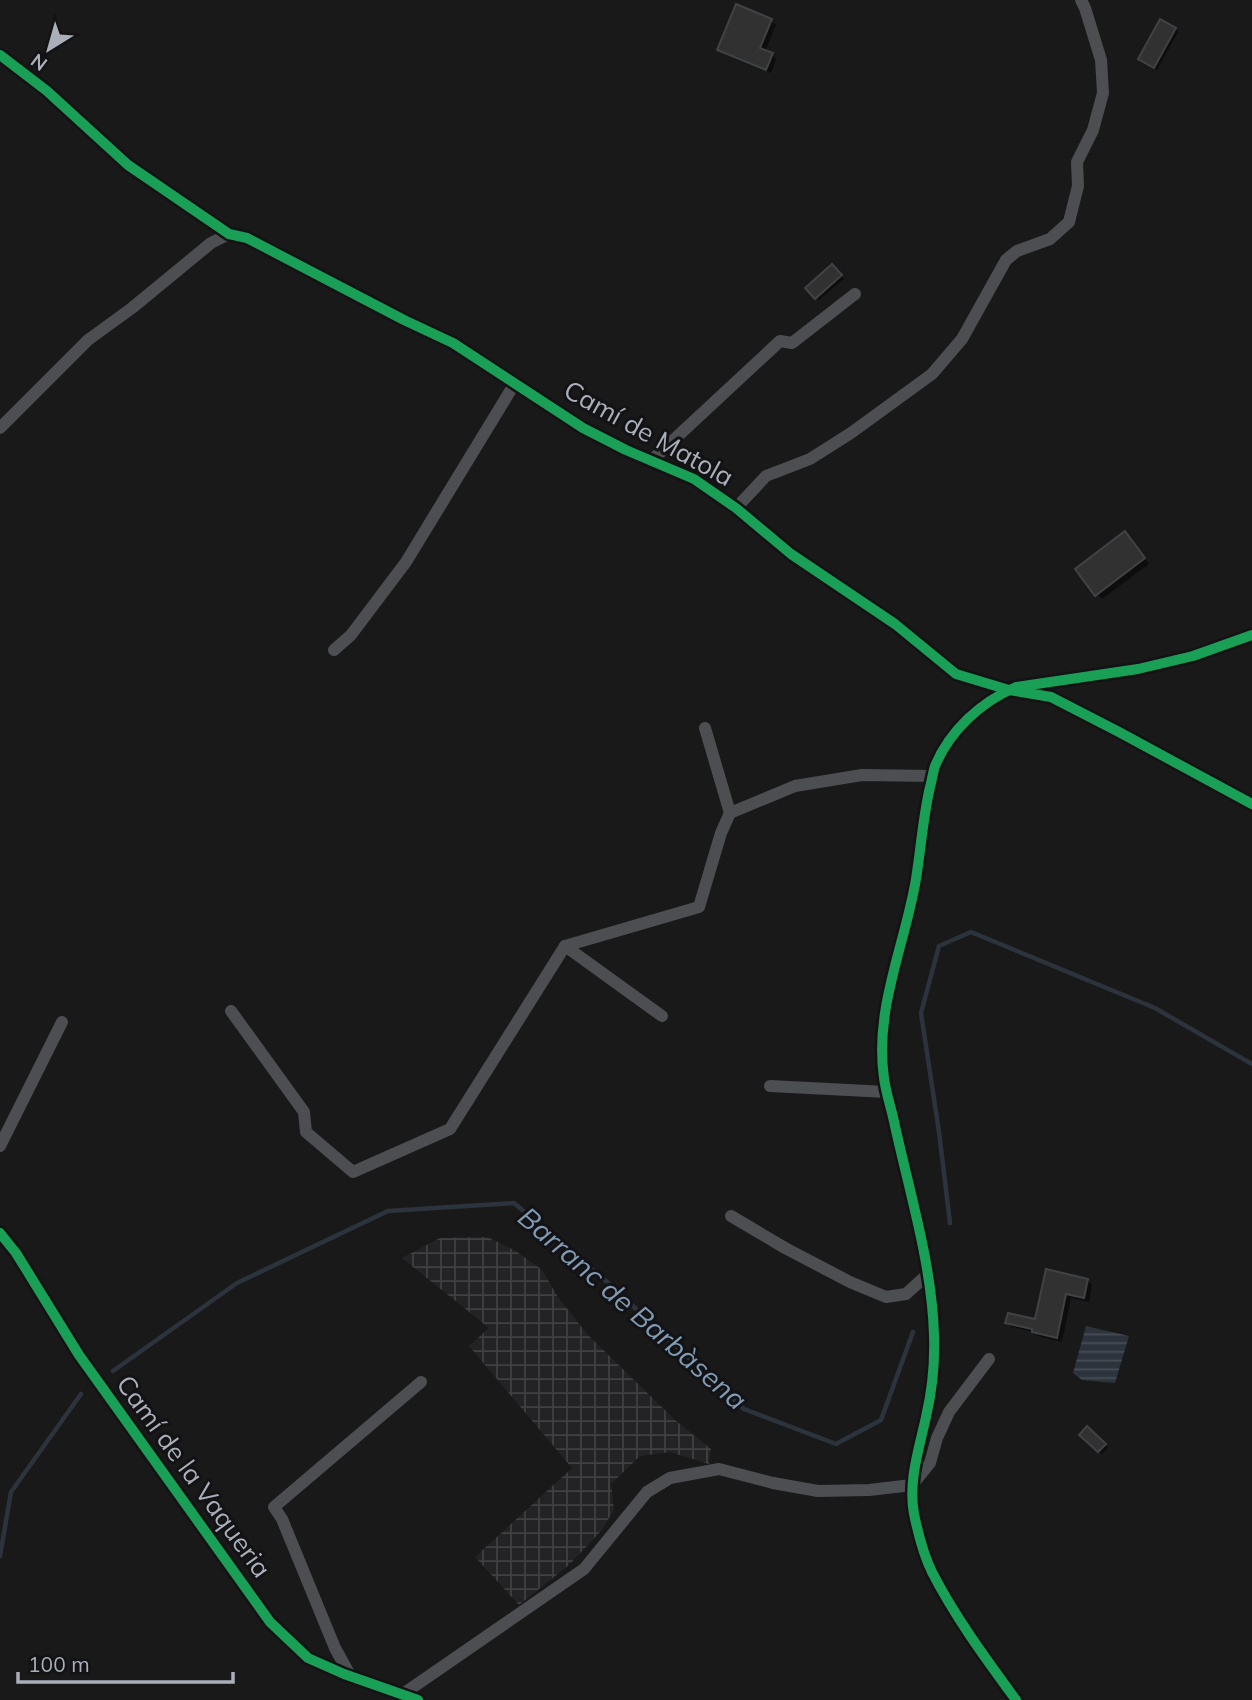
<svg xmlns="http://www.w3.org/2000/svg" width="1252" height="1700" font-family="Mulish,sans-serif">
<defs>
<pattern id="industrial-grid" width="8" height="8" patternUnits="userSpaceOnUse" patternTransform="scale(1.75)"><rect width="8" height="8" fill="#232325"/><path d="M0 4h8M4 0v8" fill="none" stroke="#404043"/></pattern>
<pattern id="water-rules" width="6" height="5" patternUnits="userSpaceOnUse" patternTransform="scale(1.75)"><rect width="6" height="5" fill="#2c333c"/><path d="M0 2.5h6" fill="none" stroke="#484e56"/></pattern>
</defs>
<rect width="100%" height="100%" fill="#191919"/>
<polygon fill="url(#industrial-grid)" points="487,1237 516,1251 542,1270 558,1297 587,1334 675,1420 711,1449 709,1464 670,1452 640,1456 611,1484 614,1510 601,1531 569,1565 519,1605 475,1557 572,1468 469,1346 489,1328 402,1258 440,1238"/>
<polygon fill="url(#water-rules)" points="1086,1326 1129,1336 1115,1383 1082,1380 1073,1373"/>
<g fill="#0007">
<polygon points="771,21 776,25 765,52 772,54 776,59 771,73 724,54 720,49"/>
<polygon points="1175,29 1178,32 1157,70 1143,62"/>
<polygon points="832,266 844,279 819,300 808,288"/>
<polygon points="1130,538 1149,564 1102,599 1097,594"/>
<polygon points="1047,1271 1087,1280 1092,1285 1089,1302 1071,1298 1062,1342 1038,1336 1034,1332 1012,1327 1007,1323 1036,1321"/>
<polygon points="1087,1428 1108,1448 1102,1454 1082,1435"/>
</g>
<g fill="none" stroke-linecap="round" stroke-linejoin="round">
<g stroke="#2c333c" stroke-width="4.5">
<polyline points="950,1223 939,1132 921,1013 939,946 971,932 1155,1008 1252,1064"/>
<polyline points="113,1371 237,1283 388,1211 514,1203 607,1282 744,1409 836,1444 881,1420 913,1332"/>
<polyline points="0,1556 11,1492 81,1394"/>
</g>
</g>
<g fill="#313131" stroke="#414245" stroke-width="2">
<polygon points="736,4 772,19 760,48 773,53 766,70 717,50"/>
<polygon points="1160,19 1176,28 1154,68 1138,59"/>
<polygon points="832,264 842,275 815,299 805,288"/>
<polygon points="1125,531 1145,558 1095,596 1075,569"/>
<polygon points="1046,1269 1088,1279 1084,1298 1066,1294 1057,1338 1032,1332 1032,1329 1005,1323 1008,1313 1035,1319"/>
<polygon points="1087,1426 1106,1444 1098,1452 1079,1435"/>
</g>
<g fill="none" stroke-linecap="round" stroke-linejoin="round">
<g stroke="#4d4e52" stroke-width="12">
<polyline points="0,55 47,91 128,165 229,234 247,238 404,320 453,343 583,428 626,450 694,479 736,508 791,554 895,624 956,674 1009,690 1051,697 1119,732 1252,804"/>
<polyline points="0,428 88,340 132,308 211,243 229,234"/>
<polyline points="652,460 780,341 792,343 855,294"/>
<polyline points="736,508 766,476 810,459 851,433 932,374 962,339 1006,260 1017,251 1050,239 1069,222 1078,186 1077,162 1093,130 1103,93 1101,60 1085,8 1081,0"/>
<polyline points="334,650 351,635 406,562 515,383"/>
<polyline points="705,728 730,813"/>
<polyline points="565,946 662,1016"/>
<polyline points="231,1011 304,1112 306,1132 353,1172 450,1129 565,946 699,907 721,833 730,813 795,786 862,775 933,776"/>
<polyline points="770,1086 887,1092"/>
<polyline points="0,1146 62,1022"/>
<polyline points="731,1216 785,1248 850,1282 886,1297 906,1294 928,1274"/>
<polyline points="0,1233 16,1253 79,1355 270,1622 308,1658 344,1674 418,1700"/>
<polyline points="351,1677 335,1648 282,1519 274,1507 421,1382"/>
<polyline points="403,1694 584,1569 647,1492 670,1478 719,1469 773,1483 818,1491 869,1490 912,1485 930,1463 937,1438 949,1412 989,1359"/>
<path d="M1016,1700C986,1659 955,1617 932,1572C923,1554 918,1533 914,1514C908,1481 919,1449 926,1417C932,1391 935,1362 934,1335C932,1265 910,1194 895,1126C892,1110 886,1094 884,1078C874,1009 905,945 916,879C921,848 923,817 930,787C932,780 933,772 935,766C950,730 981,702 1016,687L1138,669L1193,656L1252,635"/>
</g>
<g stroke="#131315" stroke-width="15">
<g id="cycleway">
<polyline points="0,55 47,91 128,165 229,234 247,238 404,320 453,343 583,428 626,450 694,479 736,508 791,554 895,624 956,674 1009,690 1051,697 1119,732 1252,804"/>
<polyline points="0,1233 16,1253 79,1355 270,1622 308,1658 344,1674 418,1700"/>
<path d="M1016,1700C986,1659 955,1617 932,1572C923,1554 918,1533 914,1514C908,1481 919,1449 926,1417C932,1391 935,1362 934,1335C932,1265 910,1194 895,1126C892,1110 886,1094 884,1078C874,1009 905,945 916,879C921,848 923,817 930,787C932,780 933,772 935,766C950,730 981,702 1016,687L1138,669L1193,656L1252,635"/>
</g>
</g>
<use href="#cycleway" stroke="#1a9f57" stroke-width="10"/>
</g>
<g text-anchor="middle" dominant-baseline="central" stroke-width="6" stroke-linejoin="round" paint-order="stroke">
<g font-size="26" fill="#aaafba" stroke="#131315">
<text transform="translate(649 433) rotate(29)">Camí de Matola</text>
<text transform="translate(194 1476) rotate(54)">Camí de la Vaqueria</text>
</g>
<g font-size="28" font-style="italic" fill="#829bb5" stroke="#131315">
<text transform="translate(633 1308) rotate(41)">Barranc de Barbàsena</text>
</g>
</g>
<g transform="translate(49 49) rotate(217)" stroke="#131315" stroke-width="5" paint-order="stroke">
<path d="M0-5L12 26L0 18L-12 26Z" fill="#aaafba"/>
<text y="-10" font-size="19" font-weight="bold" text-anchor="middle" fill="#aaafba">N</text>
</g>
<path d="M18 1672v10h215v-10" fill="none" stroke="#aaafba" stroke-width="3.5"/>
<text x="28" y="1672" font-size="21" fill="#aaafba" stroke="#131315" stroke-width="5" paint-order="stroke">100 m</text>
</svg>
